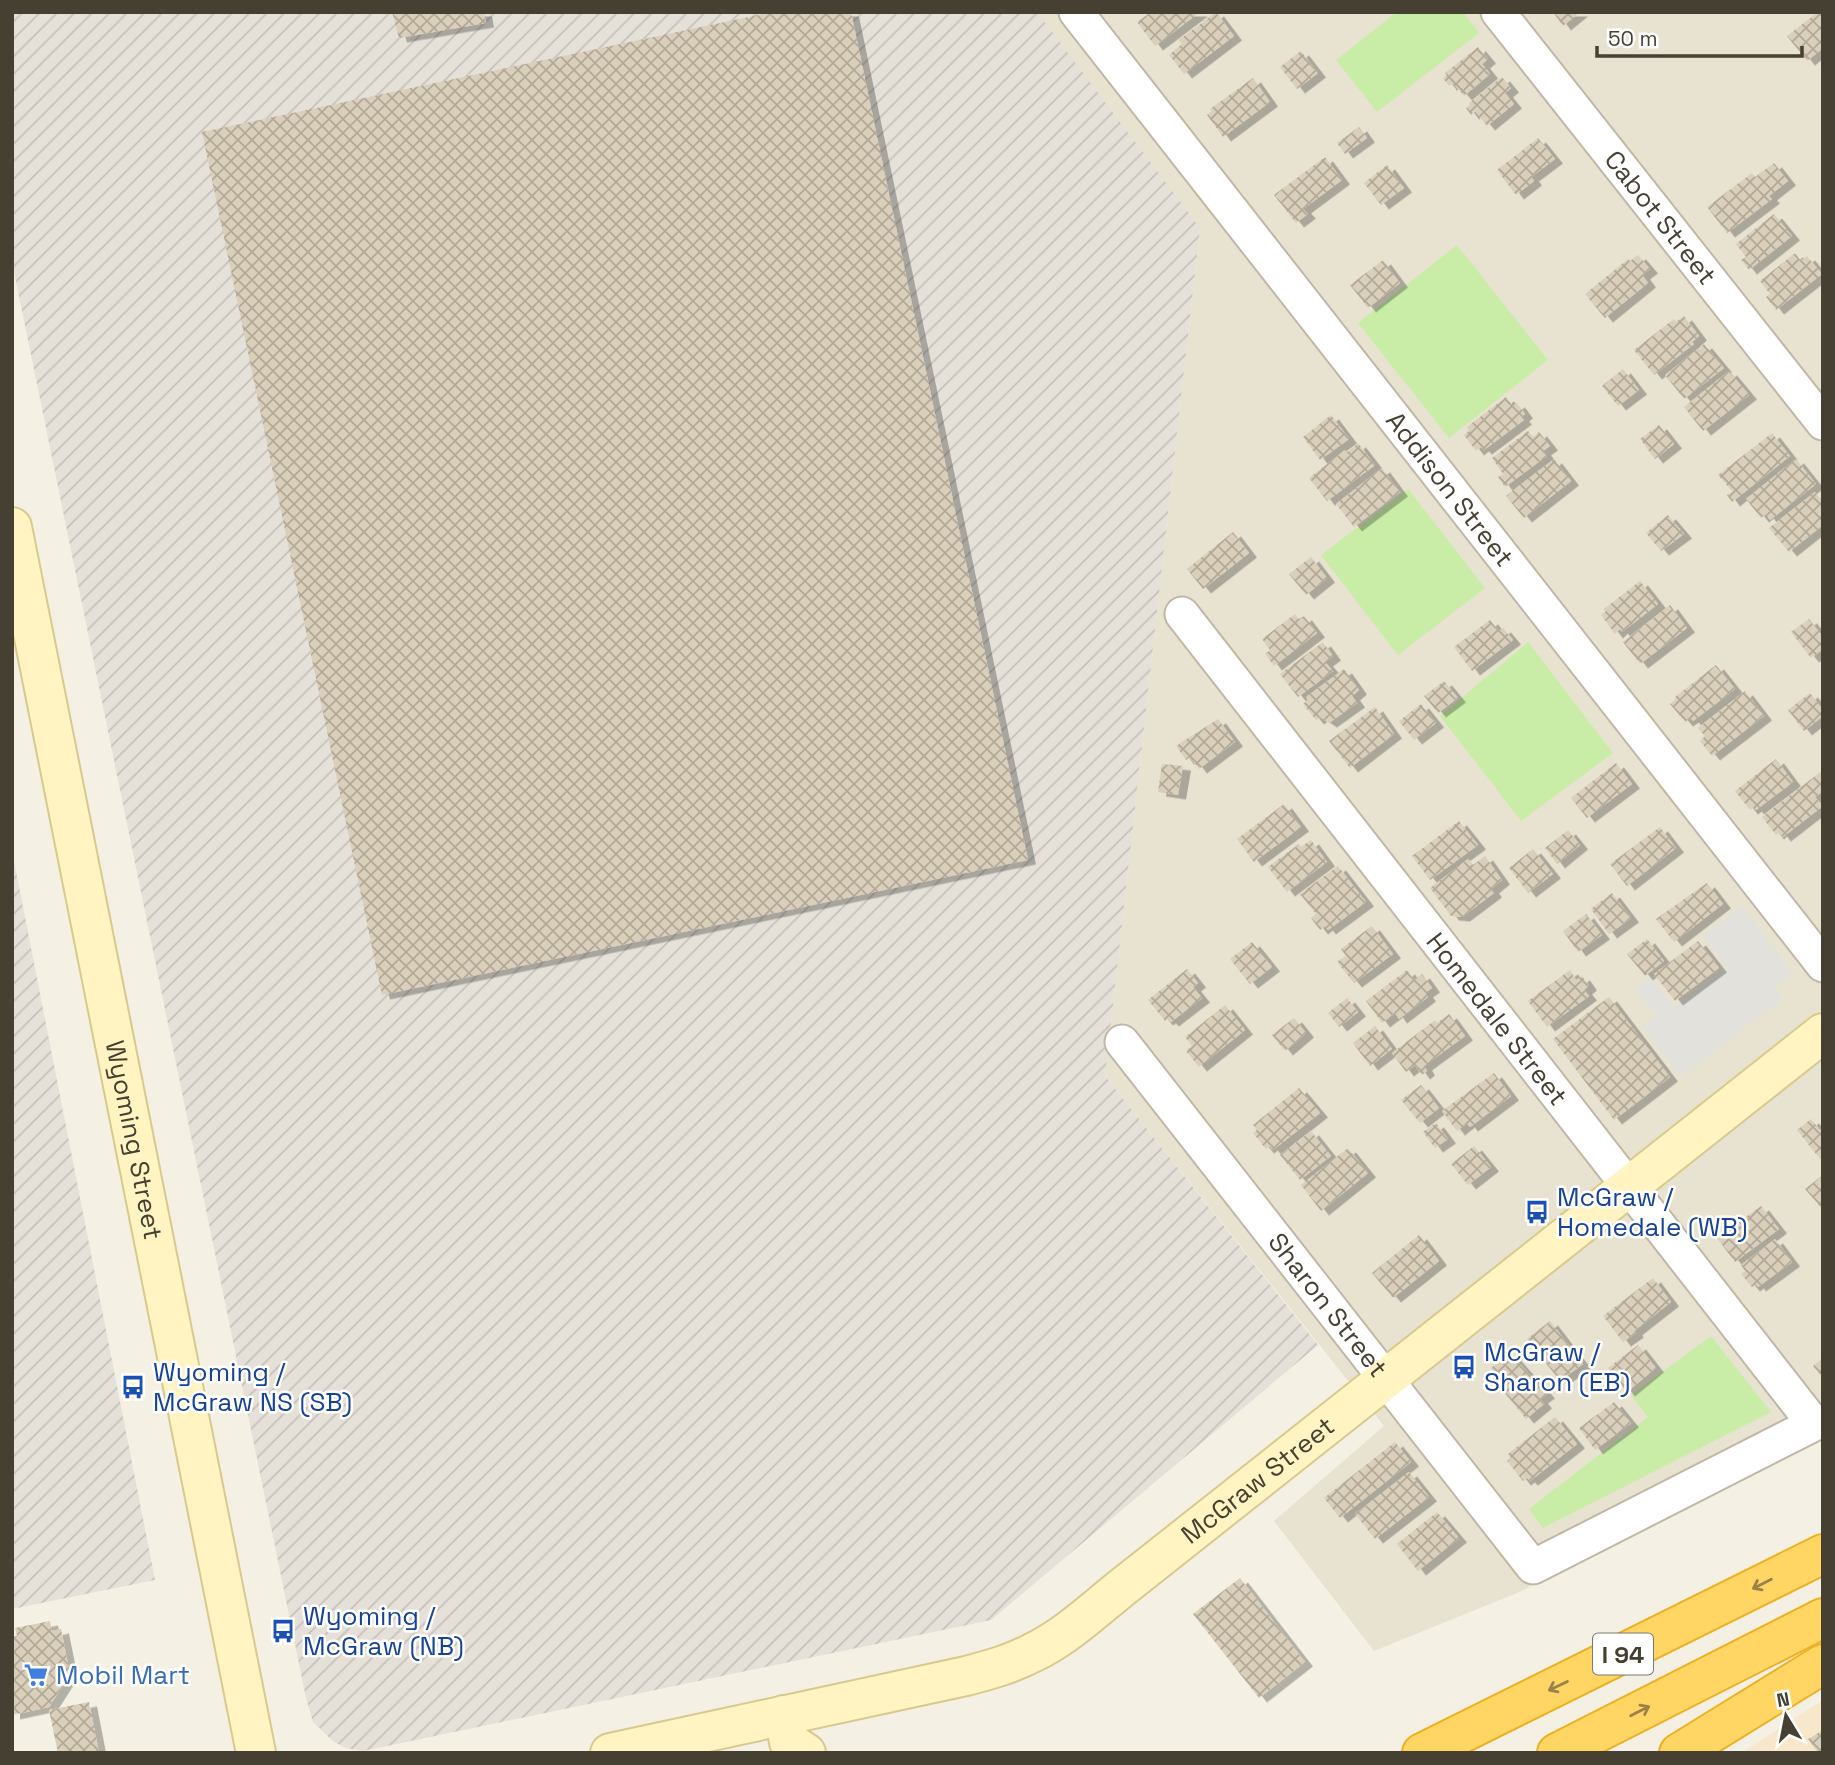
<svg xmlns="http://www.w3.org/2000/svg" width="1835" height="1765" font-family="'Space Grotesk',sans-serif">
<defs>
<pattern id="industrial-furrows" width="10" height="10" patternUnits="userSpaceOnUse" patternTransform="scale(1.75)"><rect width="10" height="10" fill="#e5e0d8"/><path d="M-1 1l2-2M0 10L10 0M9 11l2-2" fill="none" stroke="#c6c1ba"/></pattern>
<pattern id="building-cross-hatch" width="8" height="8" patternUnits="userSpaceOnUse" patternTransform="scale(1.75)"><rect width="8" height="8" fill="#d9cfba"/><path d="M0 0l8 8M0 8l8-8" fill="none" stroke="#b2a998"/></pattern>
<filter id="shadow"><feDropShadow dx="8" dy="4.5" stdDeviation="0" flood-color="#0004"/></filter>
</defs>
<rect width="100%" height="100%" fill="#f4f0e3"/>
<polygon fill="#e8e2d1" points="1032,12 1823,12 1823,1428 1774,1461 1517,1593 1374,1651 1274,1521 1384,1426 1105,1076 1200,228"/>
<polygon fill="#f8e8cb" points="1823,1700 1823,1753 1741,1753"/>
<g fill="url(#industrial-furrows)">
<polygon points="12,12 1037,12 1200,228 1105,1076 1318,1345 991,1620 363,1751 346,1748 334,1742 313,1722 306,1698 12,262"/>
<polygon points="12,851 155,1580 12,1609"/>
</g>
<g fill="#c9eda7">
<polygon points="1397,12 1463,12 1479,33 1377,112 1336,60"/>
<polygon points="1457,245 1548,360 1449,438 1358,323"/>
<polygon points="1408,489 1485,588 1398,655 1321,555"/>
<polygon points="1528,642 1613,753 1521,821 1440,716"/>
<polygon points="1711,1336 1771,1412 1543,1528 1529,1509 1648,1417 1631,1395"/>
</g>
<polygon fill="#e3e1dc" points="1742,906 1792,973 1774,987 1783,999 1681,1076 1642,1026 1656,1015 1636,988 1651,977 1675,1007 1727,968 1703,936"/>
<g fill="url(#building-cross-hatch)" filter="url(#shadow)">
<polygon points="392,12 484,12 486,23 399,38"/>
<polygon points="772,12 851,12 1028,860 382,995 202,132"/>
<polygon points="1151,12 1200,12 1155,46 1137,22"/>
<polygon points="1216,12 1234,36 1184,74 1169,55 1182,44 1179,40"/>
<polygon points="1553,12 1580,12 1563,26"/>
<polygon points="1818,12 1823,12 1823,48 1807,61 1787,36"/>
<polygon points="1478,47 1488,59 1482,64 1490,74 1464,96 1453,83 1449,86 1443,78 1447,75 1445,73"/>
<polygon points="1301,51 1318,73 1297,89 1280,67"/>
<polygon points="1502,77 1511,88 1505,93 1514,104 1487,126 1475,111 1471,115 1466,108 1470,105 1469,103"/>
<polygon points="1253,78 1270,102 1223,137 1207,115 1212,111 1210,109"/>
<polygon points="1359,127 1367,138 1345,154 1337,143"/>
<polygon points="1538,138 1555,159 1531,177 1534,181 1516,195 1497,170"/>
<polygon points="1325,157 1342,180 1303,209 1308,214 1296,223 1274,195"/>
<polygon points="1774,163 1788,181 1769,196 1772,199 1727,233 1707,207 1752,173 1755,177"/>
<polygon points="1387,165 1404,188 1381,205 1364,183"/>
<polygon points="1774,214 1792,236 1749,270 1741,260 1746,257 1736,244"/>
<polygon points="1795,253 1801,261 1807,256 1822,274 1776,310 1766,297 1770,294 1760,281"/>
<polygon points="1638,255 1650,269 1642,275 1648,283 1605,318 1585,294 1628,259 1630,261"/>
<polygon points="1383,260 1400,283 1368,308 1350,285"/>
<polygon points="1684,316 1699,336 1692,342 1694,344 1654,375 1634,350 1674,319 1676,322"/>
<polygon points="1704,344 1724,368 1684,399 1665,375"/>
<polygon points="1623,369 1639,390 1618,406 1602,386"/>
<polygon points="1729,371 1749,395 1703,431 1684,407"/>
<polygon points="1506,397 1513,406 1517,403 1525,414 1521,417 1524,420 1484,450 1481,447 1476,451 1464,435 1469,431 1467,427"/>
<polygon points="1331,415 1349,439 1320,460 1303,437"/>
<polygon points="1659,425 1674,444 1655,459 1640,439"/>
<polygon points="1528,431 1533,437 1539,432 1550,446 1543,451 1547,456 1505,487 1498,477 1503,474 1492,458"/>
<polygon points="1772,433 1790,456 1732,502 1727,495 1732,491 1718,475"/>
<polygon points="1358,443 1375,465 1327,501 1309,478 1345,450 1347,452"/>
<polygon points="1554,459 1571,481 1524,518 1506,496"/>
<polygon points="1796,459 1816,484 1770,520 1766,514 1761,518 1746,499"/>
<polygon points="1382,468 1400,492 1354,527 1336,504"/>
<polygon points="1815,492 1823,502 1823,525 1789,552 1769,528"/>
<polygon points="1668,515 1684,534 1661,551 1646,533"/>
<polygon points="1233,532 1249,553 1203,589 1187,569"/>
<polygon points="1311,557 1327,578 1306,595 1289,574"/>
<polygon points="1640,581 1658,604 1622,632 1620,629 1615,634 1601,615 1606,611 1604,609"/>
<polygon points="1670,605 1687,628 1640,664 1623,642"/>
<polygon points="1295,614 1299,619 1304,616 1317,633 1274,666 1265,654 1270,650 1262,639"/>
<polygon points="1809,619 1823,637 1823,649 1811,658 1791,632"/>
<polygon points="1490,620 1499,631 1503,628 1513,640 1472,671 1454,647"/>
<polygon points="1323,642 1333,656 1325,662 1333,671 1298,697 1280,674"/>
<polygon points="1716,665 1735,689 1693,721 1691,718 1685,722 1670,704 1676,699 1675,697"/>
<polygon points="1344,669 1359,690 1352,696 1357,703 1329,723 1320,717 1316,720 1303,704 1308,700 1306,697"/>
<polygon points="1444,681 1458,698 1438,713 1424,696"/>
<polygon points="1745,691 1764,716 1712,756 1700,741 1705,736 1698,728"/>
<polygon points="1810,693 1823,710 1823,716 1804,731 1788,710"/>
<polygon points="1421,704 1436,723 1414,740 1399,721"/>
<polygon points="1375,707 1394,734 1350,768 1329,741"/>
<polygon points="1218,719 1235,742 1199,769 1190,757 1186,760 1176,746"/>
<polygon points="1776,759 1793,782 1756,810 1754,807 1750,810 1735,791"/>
<polygon points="1616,763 1632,784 1587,818 1571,798"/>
<polygon points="1162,764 1183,766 1178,795 1158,792"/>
<polygon points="1823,770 1823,791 1815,797 1823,806 1783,837 1779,832 1776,835 1762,817"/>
<polygon points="1284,804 1301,827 1254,862 1237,839"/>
<polygon points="1459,821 1478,845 1430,880 1412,856"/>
<polygon points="1660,827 1676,848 1627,886 1610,864"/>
<polygon points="1568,830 1580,845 1557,864 1545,848"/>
<polygon points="1311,840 1327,862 1287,892 1268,867 1299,844 1301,847"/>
<polygon points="1533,849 1553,874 1528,893 1509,868"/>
<polygon points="1485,856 1502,880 1491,889 1494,893 1462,917 1451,916 1430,888 1468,859 1473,865"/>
<polygon points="1338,866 1366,902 1328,930 1325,926 1320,930 1311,918 1316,914 1300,894"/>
<polygon points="1707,883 1723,904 1674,942 1656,919"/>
<polygon points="1612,893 1631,918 1609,934 1591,909"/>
<polygon points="1586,914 1602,935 1578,952 1563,931"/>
<polygon points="1372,926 1393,954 1354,983 1337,962 1346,956 1341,949"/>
<polygon points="1647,939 1664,961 1645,976 1627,954"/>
<polygon points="1698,941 1719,968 1675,1001 1654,974"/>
<polygon points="1252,942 1272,967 1250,984 1230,959"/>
<polygon points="1187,969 1198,983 1193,987 1202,998 1171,1022 1168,1019 1165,1021 1148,1000"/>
<polygon points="1407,970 1414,980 1422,974 1432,988 1425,993 1428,997 1399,1019 1395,1013 1382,1023 1366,1001"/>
<polygon points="1570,970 1576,980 1582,976 1589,986 1584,990 1589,996 1547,1027 1528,1001"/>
<polygon points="1609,997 1670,1077 1614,1120 1553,1039"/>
<polygon points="1347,998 1358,1012 1339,1027 1328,1013"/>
<polygon points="1225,1005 1245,1030 1199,1067 1186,1051 1192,1046 1185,1037"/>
<polygon points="1449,1014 1465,1036 1424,1066 1427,1071 1422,1075 1415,1065 1406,1072 1392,1053 1435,1020 1437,1023"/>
<polygon points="1294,1018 1306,1033 1285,1051 1272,1035"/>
<polygon points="1375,1026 1392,1049 1370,1066 1353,1043"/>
<polygon points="1494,1073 1511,1096 1470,1127 1467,1123 1457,1131 1442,1111"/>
<polygon points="1421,1085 1439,1108 1420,1123 1401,1100"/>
<polygon points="1299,1088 1320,1113 1273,1150 1270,1146 1266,1149 1253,1133 1257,1130 1253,1125"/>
<polygon points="1811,1119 1820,1130 1823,1127 1823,1157 1820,1159 1797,1130"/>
<polygon points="1436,1123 1448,1139 1435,1148 1423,1132"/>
<polygon points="1311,1131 1331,1156 1300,1180 1280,1155"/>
<polygon points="1474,1146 1491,1167 1468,1185 1451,1164"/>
<polygon points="1348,1148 1368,1173 1321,1211 1301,1185"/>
<polygon points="1823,1175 1823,1210 1805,1189"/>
<polygon points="1761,1206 1779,1229 1735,1262 1717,1238"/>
<polygon points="1419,1235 1439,1261 1393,1298 1372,1273"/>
<polygon points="1775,1239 1792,1262 1758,1287 1756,1284 1752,1287 1741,1274 1745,1271 1741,1265"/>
<polygon points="1653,1278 1671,1302 1634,1331 1636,1333 1623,1342 1603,1316"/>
<polygon points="1550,1321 1583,1364 1560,1381 1527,1339"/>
<polygon points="1638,1345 1656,1368 1627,1392 1608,1368"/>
<polygon points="1510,1353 1547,1394 1540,1399 1544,1404 1526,1419 1504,1392 1507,1389 1491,1368"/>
<polygon points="1823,1358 1823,1378 1813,1366"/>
<polygon points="1614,1402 1631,1423 1595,1450 1579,1428"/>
<polygon points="1555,1417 1577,1444 1530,1481 1527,1478 1523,1481 1507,1461 1511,1458 1508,1454"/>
<polygon points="1395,1442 1411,1462 1340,1518 1324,1498"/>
<polygon points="1409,1472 1429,1497 1375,1539 1355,1514"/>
<polygon points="1437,1512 1459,1538 1418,1571 1397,1544"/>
<polygon points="1240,1578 1305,1662 1259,1698 1193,1614"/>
<polygon points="50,1621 52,1631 61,1629 70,1674 49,1707 12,1715 12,1637 17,1636 15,1628"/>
<polygon points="89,1702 99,1753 58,1753 49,1710"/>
<polygon points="1823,1730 1823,1753 1818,1753 1808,1739"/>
</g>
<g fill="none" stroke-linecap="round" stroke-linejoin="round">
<g stroke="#c0b8a5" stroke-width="37">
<g id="street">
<path id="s1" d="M1076,12L1823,965"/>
<path id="s2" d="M1498,12L1823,423"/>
<path id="s3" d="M1122,1042L1533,1567L1814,1424L1182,614"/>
</g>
</g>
<g stroke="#d8ca8e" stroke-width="42">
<g id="secondary">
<path id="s4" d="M12,527L256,1753"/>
<polyline points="784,1715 789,1742 806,1753"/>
<path id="s5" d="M610,1753L966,1676C989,1670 1011,1664 1032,1653C1066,1637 1095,1609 1124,1586L1823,1033"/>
</g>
</g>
<g stroke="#edb023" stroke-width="42">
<g id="highway">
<polyline points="1422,1753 1823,1554"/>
<polyline points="1557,1753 1823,1618"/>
<polyline points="1679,1753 1823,1664"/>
</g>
</g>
<use href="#street" stroke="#fff" stroke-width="33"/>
<use href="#secondary" stroke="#fff4c2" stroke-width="38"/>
<use href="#highway" stroke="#ffd563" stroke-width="38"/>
</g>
<defs><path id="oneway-shaft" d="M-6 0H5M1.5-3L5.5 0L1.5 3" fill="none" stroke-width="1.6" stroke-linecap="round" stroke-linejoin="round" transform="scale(1.75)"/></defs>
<g stroke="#998349">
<use href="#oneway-shaft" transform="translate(1762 1584) rotate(153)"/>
<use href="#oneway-shaft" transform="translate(1558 1686) rotate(154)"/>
<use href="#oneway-shaft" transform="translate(1640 1711) rotate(-27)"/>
</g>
<defs>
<g id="bus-bare" transform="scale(1.89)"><path d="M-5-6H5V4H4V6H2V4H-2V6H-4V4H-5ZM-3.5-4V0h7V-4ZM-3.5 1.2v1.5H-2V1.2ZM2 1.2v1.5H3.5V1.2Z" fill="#1a4fb4" stroke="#fff" stroke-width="2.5" paint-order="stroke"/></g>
<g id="supermarket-bare" transform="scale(1.89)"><path d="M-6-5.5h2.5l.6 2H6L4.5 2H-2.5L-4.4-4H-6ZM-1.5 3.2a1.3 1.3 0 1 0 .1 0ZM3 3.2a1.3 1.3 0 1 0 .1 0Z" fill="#3f7fe0" stroke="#fff" stroke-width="2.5" paint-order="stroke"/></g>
</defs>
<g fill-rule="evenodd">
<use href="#bus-bare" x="1537" y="1212"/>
<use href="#bus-bare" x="1464" y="1367"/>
<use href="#bus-bare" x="133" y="1387"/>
<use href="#bus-bare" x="283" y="1631"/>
<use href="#supermarket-bare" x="36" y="1675"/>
</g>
<g text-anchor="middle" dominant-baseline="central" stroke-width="5" stroke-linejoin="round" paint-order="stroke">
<rect fill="#fff" stroke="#7e7970" stroke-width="2" x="1593" y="1633.5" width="60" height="41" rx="5"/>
<g font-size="24" font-weight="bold" fill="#464033">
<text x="1623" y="1654">I 94</text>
</g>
<g font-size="26" fill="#464033" stroke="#fff">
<text stroke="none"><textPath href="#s2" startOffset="262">Cabot Street</textPath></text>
<text stroke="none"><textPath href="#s1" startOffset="606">Addison Street</textPath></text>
<text transform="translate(1497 1019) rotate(52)">Homedale Street</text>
<text stroke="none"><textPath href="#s4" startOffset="625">Wyoming Street</textPath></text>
<text stroke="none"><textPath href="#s3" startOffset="334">Sharon Street</textPath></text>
<text stroke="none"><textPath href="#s5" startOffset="719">McGraw Street</textPath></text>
</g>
<g font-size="26" fill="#164399" stroke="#fff" text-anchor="start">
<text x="1557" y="1197">McGraw /<tspan x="1557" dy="30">Homedale (WB)</tspan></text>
<text x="1484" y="1352">McGraw /<tspan x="1484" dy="30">Sharon (EB)</tspan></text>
<text x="153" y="1372">Wyoming /<tspan x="153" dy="30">McGraw NS (SB)</tspan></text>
<text x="303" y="1616">Wyoming /<tspan x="303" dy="30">McGraw (NB)</tspan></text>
</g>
<g font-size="26" fill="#366cbe" stroke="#fff" text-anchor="start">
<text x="56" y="1675">Mobil Mart</text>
</g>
</g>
<rect width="1835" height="1765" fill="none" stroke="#464033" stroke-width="28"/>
<g transform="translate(1786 1716) rotate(350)" stroke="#ffffff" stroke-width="5" paint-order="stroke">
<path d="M0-5L12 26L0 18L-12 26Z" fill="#464033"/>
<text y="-10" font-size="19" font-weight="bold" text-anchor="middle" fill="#464033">N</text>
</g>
<path d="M1597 46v10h205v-10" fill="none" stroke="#464033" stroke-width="3.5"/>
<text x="1608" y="46" font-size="21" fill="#464033" stroke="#ffffff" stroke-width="5" paint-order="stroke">50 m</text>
</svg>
